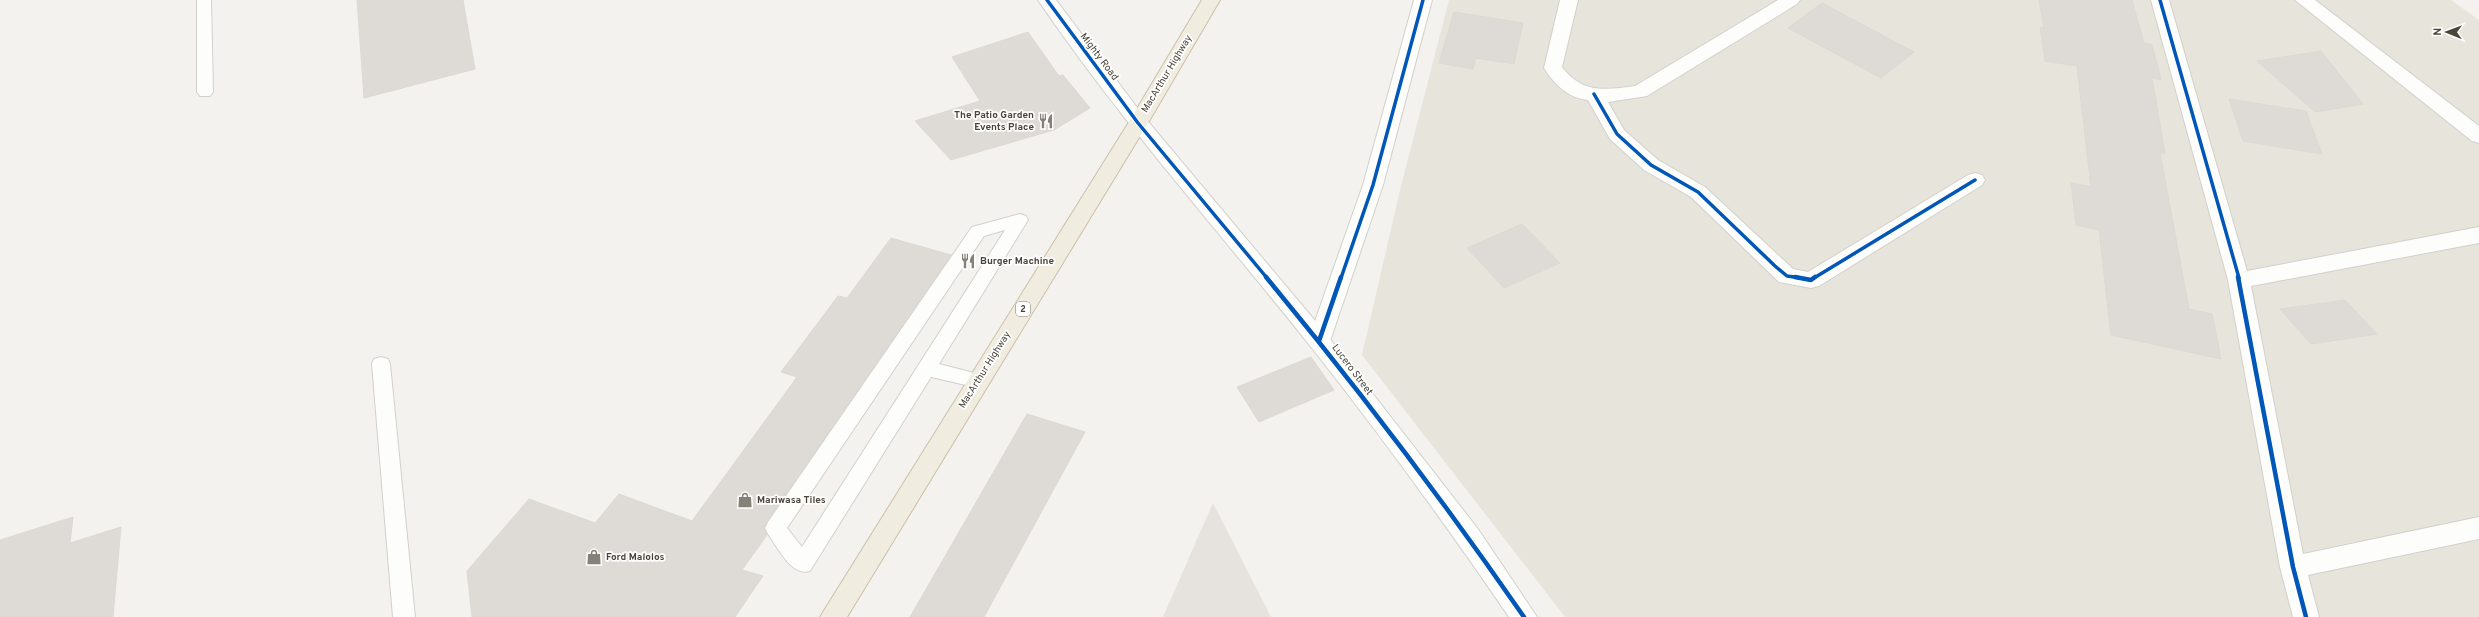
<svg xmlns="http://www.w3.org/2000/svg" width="2479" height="617" font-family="Overpass,sans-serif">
<rect width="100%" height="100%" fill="#f4f2ee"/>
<polygon fill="#e7e4dc" points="1449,0 2451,0 2479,20 2479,617 1565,617 1362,355 1400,190"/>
<polygon fill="#e6e2de" points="1213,503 1271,617 1163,617"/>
<g fill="#dedbd6" stroke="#dcd9d4">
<polygon points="357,0 463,0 475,69 364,98"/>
<polygon points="2039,0 2132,0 2144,43 2152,45 2161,80 2152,78 2165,154 2160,153 2189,309 2212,314 2221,359 2111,335 2099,230 2076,225 2071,183 2091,187 2077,66 2045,61 2040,27 2044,28"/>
<polygon points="1822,3 1914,52 1881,78 1788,28"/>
<polygon points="1454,12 1523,23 1514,64 1476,58 1473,69 1439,63"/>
<polygon points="1028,32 1059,76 1063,75 1090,108 1054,130 951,160 915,121 980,101 952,57"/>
<polygon points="2321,51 2363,104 2315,112 2257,61"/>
<polygon points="2229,99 2306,111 2322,154 2243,141"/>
<polygon points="1522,224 1560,263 1504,288 1467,248"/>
<polygon points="891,238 951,255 767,521 764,529 767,535 742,570 763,576 735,617 472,617 467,571 529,499 595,523 619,494 692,521 797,377 781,372 838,296 847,298"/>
<polygon points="2345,300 2377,334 2311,344 2280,309"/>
<polygon points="1311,357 1334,390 1259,422 1237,387"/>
<polygon points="1027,414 1085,432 984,617 910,617"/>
<polygon points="73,517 70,543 121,527 113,617 0,617 0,540"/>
</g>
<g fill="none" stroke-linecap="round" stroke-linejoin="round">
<g stroke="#d2d0cb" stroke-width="2">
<g id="service">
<polygon points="197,0 211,0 213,92 210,96 200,96 197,92"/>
<path d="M1020,214L1026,216L1028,220L939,364L986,376L988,381L986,386L979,388L931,377L810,571C792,577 778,548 768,534L765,528L768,522L972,227ZM1005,230L802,547L787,528L984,236Z"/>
<polygon points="381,357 388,359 390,364 415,617 393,617 372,364 374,359"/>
</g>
</g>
<g stroke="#d2d0cb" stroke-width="2">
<g id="minor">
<polygon points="1414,0 1432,0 1383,185 1330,341 1327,347 1319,350 1311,347 1308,341 1363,185"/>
<path d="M1560,0H1578L1562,67C1583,94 1605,90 1635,86L1778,0H1800L1797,4L1647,96L1608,102L1624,130L1658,160L1705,187L1793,269L1808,272L1968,175L1975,173L1982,175L1985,180L1982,185L1819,286L1811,288L1779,282L1691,197L1644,170L1610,139L1588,100C1568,98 1554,84 1544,68Z"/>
<polygon points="2151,0 2169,0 2247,271 2479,227 2479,243 2251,286 2303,554 2479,517 2479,539 2308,575 2319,617 2293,617 2280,567 2228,280"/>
<polygon points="2295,0 2315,0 2479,126 2479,143 2472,141"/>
</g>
</g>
<g stroke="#d2d0cb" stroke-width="2">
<path id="tertiary" d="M1038,0H1056L1145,118L1327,335L1478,529L1537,617H1509C1446,525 1380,434 1311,347C1219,231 1121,122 1038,0Z"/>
</g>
<g stroke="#ccbfa9" stroke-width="2">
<polygon id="trunk" points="1202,0 1220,0 1148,123 847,617 820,617 1129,122"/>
</g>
<use href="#service" fill="#fdfdfc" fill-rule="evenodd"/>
<use href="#minor" fill="#fdfdfc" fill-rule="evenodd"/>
<use href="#tertiary" fill="#fdfdfc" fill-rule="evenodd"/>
<use href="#trunk" fill="#f0ece0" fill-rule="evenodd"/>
<g stroke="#fff" stroke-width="5.5">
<g id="cycleway-far1">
<polyline points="1047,0 1138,123 1267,278"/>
<polyline points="2160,0 2239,278"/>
<polyline points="1594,94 1617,134 1651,165 1698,192 1775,266 1787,276 1801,278"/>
<polyline points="1341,278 1373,185 1423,0"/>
<polyline points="1814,278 1975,180"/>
</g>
</g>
<g stroke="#fff" stroke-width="7">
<g id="cycleway">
<path d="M1266,277C1357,387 1443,500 1524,617"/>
<polyline points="1795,277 1811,280 1815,277"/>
<polyline points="2238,277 2293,567 2306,617"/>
<polyline points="1319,341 1341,277"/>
</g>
</g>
<use href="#cycleway-far1" stroke="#0057b8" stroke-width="3.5"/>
<use href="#cycleway" stroke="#0057b8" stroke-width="4.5"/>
</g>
<defs>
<g id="restaurant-bare" transform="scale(1.2)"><path d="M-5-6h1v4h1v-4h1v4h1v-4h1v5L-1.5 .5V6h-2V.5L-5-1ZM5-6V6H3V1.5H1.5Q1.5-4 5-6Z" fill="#868178" stroke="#fff" stroke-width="2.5" paint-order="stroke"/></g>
<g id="shop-bare" transform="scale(1.2)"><path d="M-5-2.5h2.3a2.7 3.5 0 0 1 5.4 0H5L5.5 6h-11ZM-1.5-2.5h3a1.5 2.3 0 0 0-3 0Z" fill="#868178" stroke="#fff" stroke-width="2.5" paint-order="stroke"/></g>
</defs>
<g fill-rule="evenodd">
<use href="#restaurant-bare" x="1046" y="121"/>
<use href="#restaurant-bare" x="968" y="261"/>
<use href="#shop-bare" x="745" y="500"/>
<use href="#shop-bare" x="594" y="557"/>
</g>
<g text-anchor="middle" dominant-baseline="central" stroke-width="3.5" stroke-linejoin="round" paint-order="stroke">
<rect fill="#fff" stroke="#817c74" stroke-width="1" x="1016" y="302" width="14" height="14" rx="3"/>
<g font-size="9" font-weight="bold" fill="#4b4439">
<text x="1023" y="309">2</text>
</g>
<g font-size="10" fill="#4b4439" stroke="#fff">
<text transform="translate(1099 57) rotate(53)">Mighty Road</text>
<text transform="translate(1167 74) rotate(-59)">MacArthur Highway</text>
<text transform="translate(985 370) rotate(-58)">MacArthur Highway</text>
<text transform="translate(1352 370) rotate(53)">Lucero Street</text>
</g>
<g font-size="10" font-weight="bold" fill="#4b4439" stroke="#fff" text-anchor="start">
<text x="1034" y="115" text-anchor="end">The Patio Garden<tspan x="1034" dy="12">Events Place</tspan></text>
<text x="980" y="261">Burger Machine</text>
<text x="757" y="500">Mariwasa Tiles</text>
<text x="606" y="557">Ford Malolos</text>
</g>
</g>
<g transform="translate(2447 32) rotate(271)" stroke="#ffffff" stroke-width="3" paint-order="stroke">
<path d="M0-3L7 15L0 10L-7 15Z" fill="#4b4439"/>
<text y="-6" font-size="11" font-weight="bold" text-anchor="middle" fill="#4b4439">N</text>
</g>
</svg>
